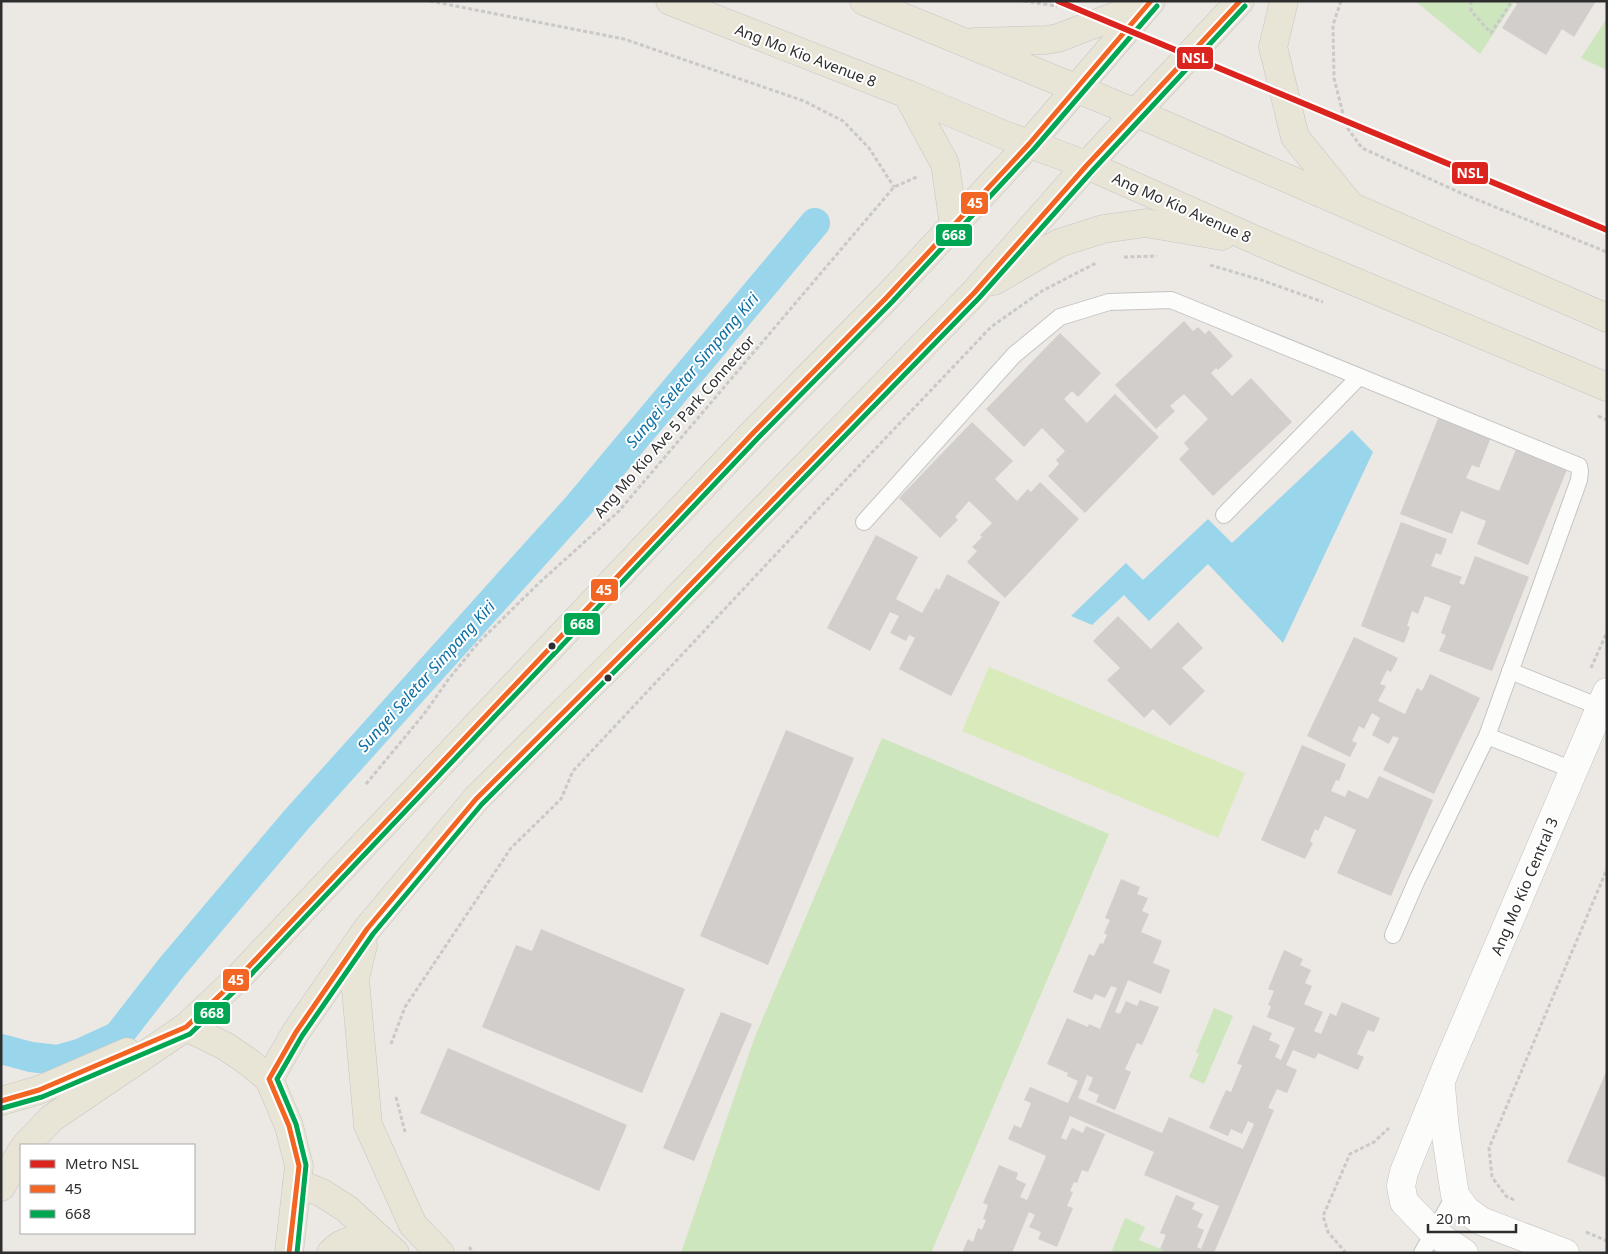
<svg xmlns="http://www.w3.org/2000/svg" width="1608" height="1254" font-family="'Noto Sans',sans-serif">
<rect width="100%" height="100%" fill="#ece8e4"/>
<g fill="#cee6be">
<polygon points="1415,1 1515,1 1480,54"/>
<polygon points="1607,18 1607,70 1581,58"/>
<polygon points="882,738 1109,834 931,1253 681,1253 754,1039"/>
<polygon points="1214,1008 1233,1016 1204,1084 1189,1077 1199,1054 1196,1052"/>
<polygon points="1125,1218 1145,1227 1139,1240 1163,1250 1162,1253 1111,1253"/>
</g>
<polygon fill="#d9eabb" points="989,667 1245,773 1218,838 962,731"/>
<polygon fill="#99d6ec" points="1352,430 1373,452 1283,643 1208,564 1149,621 1124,595 1092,625 1071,616 1126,563 1143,580 1208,519 1232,543"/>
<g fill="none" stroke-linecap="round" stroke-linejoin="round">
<polyline stroke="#99d6ec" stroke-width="30" points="1,1049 31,1057 57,1060 79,1054 118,1036 171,968 296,820 579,505 815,223"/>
</g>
<g fill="#d1cecb">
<polygon points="1512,1 1596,1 1574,37 1562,29 1546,55 1502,28 1517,4"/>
<polygon points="1184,321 1193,331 1198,327 1205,334 1209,330 1233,356 1218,370 1216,368 1211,373 1232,396 1251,378 1292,422 1213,496 1179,459 1189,449 1184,443 1208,419 1184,394 1170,406 1175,411 1156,429 1115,385"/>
<polygon points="1060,333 1101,373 1078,397 1072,391 1064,399 1087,423 1115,394 1159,437 1085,513 1048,476 1059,464 1056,460 1065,451 1042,428 1024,447 986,409"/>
<polygon points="1439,416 1491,437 1479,468 1472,465 1466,478 1499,491 1517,447 1568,467 1528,565 1477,544 1486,521 1461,511 1452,534 1400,514"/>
<polygon points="972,422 1013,461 995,479 1017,501 1028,489 1031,492 1040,482 1079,519 1005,598 967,562 977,551 972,547 982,537 980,535 992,523 969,501 955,517 958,520 940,538 899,498"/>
<polygon points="1401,522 1447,539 1441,555 1436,553 1431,566 1462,577 1459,583 1464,585 1475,556 1529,577 1492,671 1439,651 1446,635 1441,633 1451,606 1425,596 1418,614 1412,611 1407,626 1410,627 1404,643 1361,626"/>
<polygon points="876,535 918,557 896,599 922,613 936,588 939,590 947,574 1000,602 951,696 899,669 915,638 909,635 906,641 890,633 899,616 890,612 870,651 827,628"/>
<polygon points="1118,616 1151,649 1178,622 1203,648 1182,668 1205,691 1170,726 1153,709 1144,718 1107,680 1120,668 1093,641"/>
<polygon points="1354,637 1398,658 1391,672 1387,670 1380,684 1386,686 1378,701 1405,714 1417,688 1422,691 1430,674 1480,698 1434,794 1383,770 1399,738 1393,736 1389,744 1372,735 1380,718 1372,713 1364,729 1359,726 1352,741 1357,743 1350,757 1307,736"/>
<polygon points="786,730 854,758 768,965 700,936"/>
<polygon points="1302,745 1346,764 1339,781 1336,780 1331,791 1345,797 1348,790 1368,799 1379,776 1433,800 1391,896 1337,873 1356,830 1325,816 1318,831 1315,829 1310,841 1313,843 1305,859 1261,840"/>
<polygon points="1121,879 1140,887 1137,894 1148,898 1142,911 1149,914 1141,932 1162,941 1153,963 1170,970 1161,994 1128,980 1115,1012 1120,1014 1126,1001 1137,1006 1140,1000 1159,1007 1142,1045 1137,1043 1125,1069 1131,1072 1115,1110 1096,1102 1099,1095 1088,1090 1093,1078 1087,1075 1078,1098 1162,1133 1169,1117 1243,1149 1254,1124 1248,1121 1242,1134 1231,1129 1228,1136 1209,1128 1226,1090 1231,1092 1242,1065 1237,1064 1253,1025 1272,1033 1269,1040 1280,1045 1275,1057 1281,1060 1295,1028 1267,1017 1271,1006 1268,1005 1274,991 1268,989 1284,950 1303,959 1300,965 1311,970 1305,983 1312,986 1304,1004 1323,1012 1314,1031 1321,1034 1330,1013 1336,1016 1342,1002 1380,1018 1374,1032 1368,1030 1357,1054 1364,1057 1358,1070 1318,1053 1315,1059 1293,1050 1286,1065 1297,1070 1287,1093 1277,1089 1268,1108 1274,1110 1214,1253 1162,1253 1163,1250 1160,1249 1166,1235 1160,1233 1176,1195 1195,1203 1192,1209 1203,1214 1197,1227 1204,1230 1197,1247 1201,1249 1219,1206 1144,1175 1154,1152 1070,1116 1061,1138 1066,1140 1072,1128 1083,1133 1086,1126 1105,1134 1088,1172 1082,1170 1077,1183 1074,1182 1070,1191 1073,1192 1067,1206 1073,1208 1057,1247 1038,1239 1041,1232 1029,1227 1035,1215 1029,1212 1012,1253 962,1253 968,1239 973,1242 978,1228 982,1230 986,1220 983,1219 988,1205 983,1203 999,1165 1018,1173 1016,1179 1026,1184 1020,1197 1027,1200 1046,1156 1008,1139 1014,1125 1021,1128 1031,1103 1024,1100 1030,1087 1068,1103 1078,1081 1067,1076 1068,1073 1047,1064 1067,1018 1088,1027 1089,1024 1100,1029 1117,988 1111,986 1105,998 1095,994 1092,1000 1073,992 1089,954 1094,956 1100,943 1103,944 1107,935 1104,933 1110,920 1105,918"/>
<polygon points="541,929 685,989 642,1093 482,1027 516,945 532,951"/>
<polygon points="721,1012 752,1024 694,1161 663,1148"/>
<polygon points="448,1048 627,1125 599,1191 420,1113"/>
<polygon points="1607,1070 1607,1178 1567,1162"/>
</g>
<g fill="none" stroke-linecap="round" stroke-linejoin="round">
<g stroke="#c5c4c5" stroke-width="18">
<g id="lane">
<polyline points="1224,515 1359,377"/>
<polyline points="864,522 1014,355 1060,317 1109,302 1171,300 1579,466 1580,471 1579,480 1487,736 1416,882 1393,935"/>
<polyline points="1510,671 1600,707"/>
<polyline points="1487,736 1573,770"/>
<polyline points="1422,1253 1455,1195"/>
</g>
</g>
<g stroke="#c5c4c5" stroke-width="29">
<g id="street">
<polyline points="1441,1087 1445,1129 1455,1195 1466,1210 1481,1221 1565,1253"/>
<polyline points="1464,1253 1433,1232 1404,1202 1401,1186 1404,1172 1447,1066 1607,692"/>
</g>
</g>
<g stroke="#c6c5c4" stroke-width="29">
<g id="primary">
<polyline points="670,1 907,94 1002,134 1087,165 1260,242 1607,387"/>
<polyline points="864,1 1153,120 1607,318"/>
<polyline points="1284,1 1273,47 1295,137 1349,204"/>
<polyline points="974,42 1046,40 1058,38 1147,4"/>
<polyline points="907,94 945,164 954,226"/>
<polyline points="994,281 1059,243 1103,229 1146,223 1222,236"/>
<polyline points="363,945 355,979 368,1125 413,1225 440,1253"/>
<polyline points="186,1027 225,1046 250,1063 269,1079 289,1126 299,1166 289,1253"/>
<polyline points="269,1079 296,1032 367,929 476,799 658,618 974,293 1087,165 1240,1"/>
<polyline points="1,1101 39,1090 127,1052"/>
<polyline points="26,1145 52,1118 186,1027 238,978 754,432 887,297 1029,144 1151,1"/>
<polyline points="297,1183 322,1193 347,1209 395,1253"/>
<polyline points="1,1187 21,1152"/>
<path d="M331,1253C348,1234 364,1241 386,1245"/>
</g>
</g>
<g stroke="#c9c9c8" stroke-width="3" stroke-dasharray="4 2.5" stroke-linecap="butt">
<polyline points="430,1 624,39 804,101 843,121 869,148 894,187"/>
<polyline points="1024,1 1057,6"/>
<polyline points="1341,1 1333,25 1334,78 1346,126 1362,148 1463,194 1607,252"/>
<polyline points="1471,1 1471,11 1491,33 1512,1"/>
<polyline points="1124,257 1157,256"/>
<polyline points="1210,265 1261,280 1323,302"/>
<polyline points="1598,416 1607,420"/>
<polyline points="1591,668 1607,632"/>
<polyline points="366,784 424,714 448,680 478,643 539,583 619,511 894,187 919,176"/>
<polyline points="391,1044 405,1007 511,848 561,799 573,771 822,505 991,327 1042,291 1096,263"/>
<polyline points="396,1097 405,1132"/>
<polyline points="1514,1200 1506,1196 1492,1177 1489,1148 1607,869"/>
<polyline points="1586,1232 1607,1241"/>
<polyline points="469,1247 474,1253"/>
<polyline points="1346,1253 1328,1232 1323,1216 1350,1154 1374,1142 1389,1128"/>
</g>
<use href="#lane" stroke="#fcfcfb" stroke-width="16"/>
<use href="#street" stroke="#fcfcfb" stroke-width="28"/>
<use href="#primary" stroke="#e8e4d6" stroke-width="28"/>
<g stroke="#fff" stroke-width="9">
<g id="bus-1">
<polyline points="1,1101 39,1090 186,1027 238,978 754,432 887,297 1029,144 1151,1"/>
<polyline points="289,1253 299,1166 289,1126 269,1079 296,1032 367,929 476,799 658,618 974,293 1087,165 1240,1"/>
</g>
</g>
<g stroke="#fff" stroke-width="9">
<g id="bus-2">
<polyline points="3,1108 42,1097 190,1034 243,983 759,437 892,302 1034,149 1157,6"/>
<polyline points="297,1253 306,1165 296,1124 277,1079 302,1036 373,934 482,804 663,623 979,298 1093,170 1245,6"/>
</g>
</g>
<use href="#bus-1" stroke="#f26522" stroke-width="5"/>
<use href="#bus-2" stroke="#00a651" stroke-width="5"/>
<g stroke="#fff" stroke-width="10">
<polyline id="metro-1" points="1058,1 1607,230"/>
</g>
<use href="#metro-1" stroke="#dc241f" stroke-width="6"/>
</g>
<g fill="#2e2e2e" stroke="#fff" stroke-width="2">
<circle cx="552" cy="646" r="4.5"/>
<circle cx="608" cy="678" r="4.5"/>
</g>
<g text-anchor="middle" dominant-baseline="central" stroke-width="4" stroke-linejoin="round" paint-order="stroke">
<g font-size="15" fill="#2e2e2e" stroke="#fff">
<text transform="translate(806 55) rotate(21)">Ang Mo Kio Avenue 8</text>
<text transform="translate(1182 207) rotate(24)">Ang Mo Kio Avenue 8</text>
<text transform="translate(674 426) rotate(-49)">Ang Mo Kio Ave 5 Park Connector</text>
<text transform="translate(1524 886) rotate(-67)">Ang Mo Kio Central 3</text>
</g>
<g font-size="16" font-style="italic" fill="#0d6fa3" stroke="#fff">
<text transform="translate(692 370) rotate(-50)">Sungei Seletar Simpang Kiri</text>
<text transform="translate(426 676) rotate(-48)">Sungei Seletar Simpang Kiri</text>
</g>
</g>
<g stroke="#fff" stroke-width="2">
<rect x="1176" y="46" width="38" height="24" rx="5" fill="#dc241f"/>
<rect x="1451" y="161" width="38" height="24" rx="5" fill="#dc241f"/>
<rect x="960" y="191" width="29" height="24" rx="5" fill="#f26522"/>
<rect x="935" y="223" width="38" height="24" rx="5" fill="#00a651"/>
<rect x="590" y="578" width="29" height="24" rx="5" fill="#f26522"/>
<rect x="563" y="612" width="38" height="24" rx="5" fill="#00a651"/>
<rect x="222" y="968" width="28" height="24" rx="5" fill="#f26522"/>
<rect x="193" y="1001" width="38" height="24" rx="5" fill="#00a651"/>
</g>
<g font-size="14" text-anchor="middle" font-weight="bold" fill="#fff">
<text x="1195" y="63">NSL</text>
<text x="1470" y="178">NSL</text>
<text x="975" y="208">45</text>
<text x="954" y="240">668</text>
<text x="604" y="595">45</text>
<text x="582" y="629">668</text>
<text x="236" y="985">45</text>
<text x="212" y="1018">668</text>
</g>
<rect width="1608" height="1254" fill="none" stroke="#2e2e2e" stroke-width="5"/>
<rect x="20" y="1144" width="175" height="90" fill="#ffffff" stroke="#ababab"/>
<rect x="30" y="1160" width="25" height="8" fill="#dc241f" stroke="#ababab"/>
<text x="65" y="1169" font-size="15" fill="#2e2e2e">Metro NSL</text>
<rect x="30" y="1185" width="25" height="8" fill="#f26522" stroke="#ababab"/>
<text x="65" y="1194" font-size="15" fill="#2e2e2e">45</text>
<rect x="30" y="1210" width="25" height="8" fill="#00a651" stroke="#ababab"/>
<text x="65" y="1219" font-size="15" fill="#2e2e2e">668</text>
<path d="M1428 1224v8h88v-8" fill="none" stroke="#2e2e2e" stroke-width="2.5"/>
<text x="1436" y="1224" font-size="15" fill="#2e2e2e" stroke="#ffffff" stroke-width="4" paint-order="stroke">20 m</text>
</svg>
